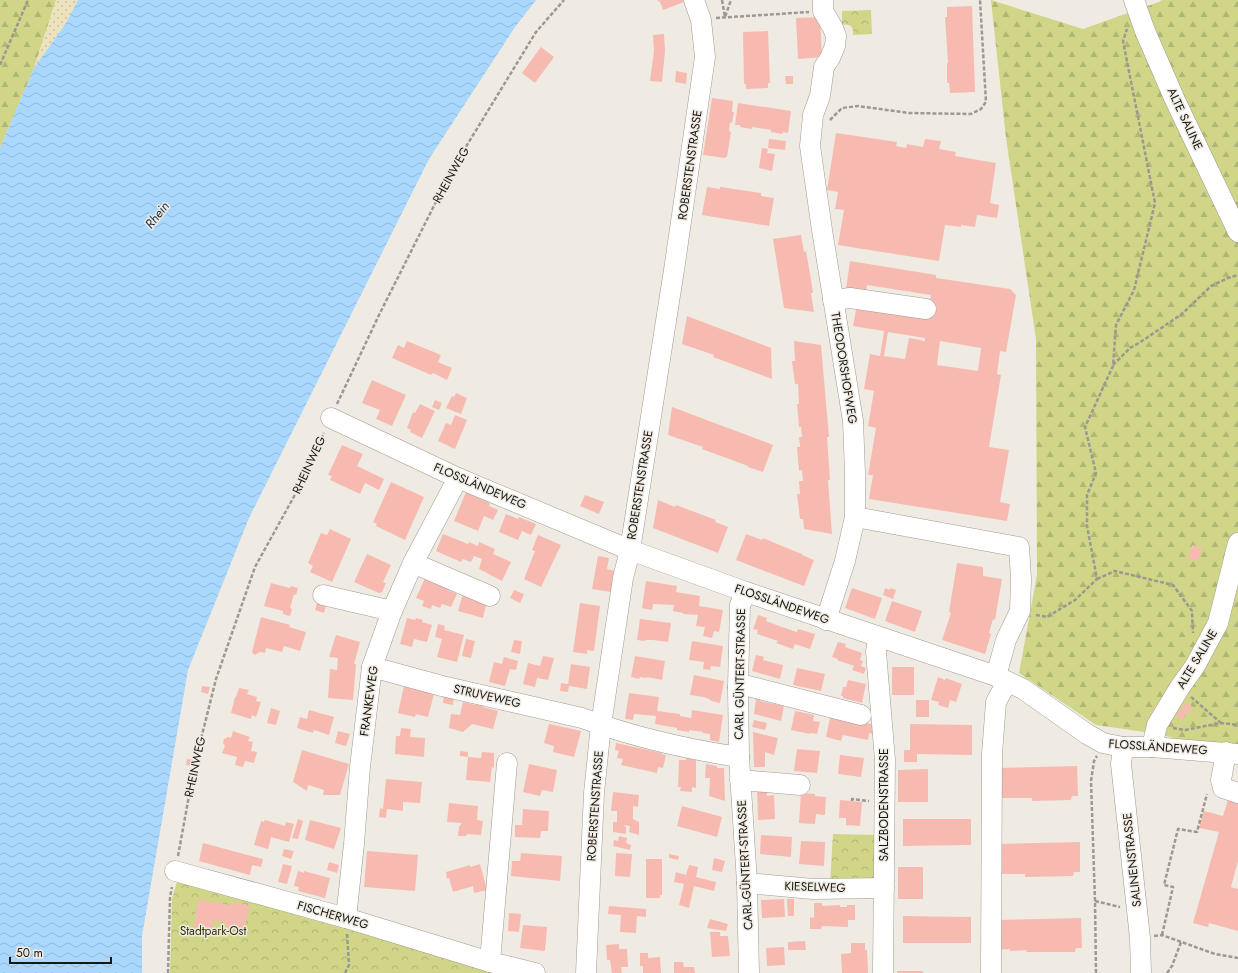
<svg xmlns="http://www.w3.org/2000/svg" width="1238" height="973" font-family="Jost,sans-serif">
<defs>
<pattern id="forest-firs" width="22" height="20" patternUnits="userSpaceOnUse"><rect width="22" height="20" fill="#d0d587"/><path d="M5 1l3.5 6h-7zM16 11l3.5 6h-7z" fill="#b2b674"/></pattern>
<pattern id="sand-dots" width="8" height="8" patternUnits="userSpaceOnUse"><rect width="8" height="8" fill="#ece2bd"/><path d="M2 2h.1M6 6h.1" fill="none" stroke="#cac1a2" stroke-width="1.8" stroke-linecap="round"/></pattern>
<pattern id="park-crowns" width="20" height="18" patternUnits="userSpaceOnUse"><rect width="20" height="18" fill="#d0d587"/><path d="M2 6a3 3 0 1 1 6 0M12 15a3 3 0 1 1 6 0" fill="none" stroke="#b2b674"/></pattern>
<pattern id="water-waves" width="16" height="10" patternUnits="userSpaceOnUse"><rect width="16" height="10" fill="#a9d7fd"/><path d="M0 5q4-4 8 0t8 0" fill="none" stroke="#91b8d8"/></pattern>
</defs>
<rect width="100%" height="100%" fill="#f0ebe2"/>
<g fill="url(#forest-firs)">
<polygon points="0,0 56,0 34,68 0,148"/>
<polygon points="991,0 1083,29 1159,2 1162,0 1238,0 1238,745 1184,741 1158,734 1096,725 1019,673 1037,575 1036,339 1006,138"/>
</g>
<polygon fill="url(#sand-dots)" points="56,0 78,0 66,23 34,68"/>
<g fill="url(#park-crowns)">
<path d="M871,10L872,34L853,35C854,27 850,23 842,25V11Z"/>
<polygon points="833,834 878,835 876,879 830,884"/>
<polygon points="178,878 511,973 170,973 172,899"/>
</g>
<polygon fill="url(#water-waves)" points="78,0 536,0 515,27 429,159 249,518 188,670 142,936 142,973 0,973 0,148 34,68 66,23"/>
<g fill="#f7bab1" fill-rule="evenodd">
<polygon points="657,0 683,0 684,2 663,10 660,2"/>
<polygon points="972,6 975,92 950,93 949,83 947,83 947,63 948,63 945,17 947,17 947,7"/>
<polygon points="820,17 822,57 798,59 796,18"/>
<polygon points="768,31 770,83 768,83 768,88 746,89 746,84 744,84 743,32"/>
<polygon points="664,34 665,51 662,82 650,81 654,51 653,35"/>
<polygon points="541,47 554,57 535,83 522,73"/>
<polygon points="676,71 687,73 686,84 675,82"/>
<polygon points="785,76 793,76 793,84 786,84"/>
<polygon points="712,98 733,101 732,112 734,112 732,123 730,122 729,131 731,132 727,157 725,157 725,158 703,155"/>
<polygon points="738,103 791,111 788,133 783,132 782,134 771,132 771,130 752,127 752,129 740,127 740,125 735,125"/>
<polygon points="836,133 897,142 896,146 906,148 907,144 923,147 925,139 941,141 939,149 956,152 955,156 996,163 990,203 999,205 997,218 977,215 975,227 961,225 961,227 945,225 939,261 838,245 844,210 835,209 838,192 827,190"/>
<polygon points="769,139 786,141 785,150 768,148"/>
<polygon points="762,148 768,149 767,153 775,154 772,171 759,168"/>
<polygon points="707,187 720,189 720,187 741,190 761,193 761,196 774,198 769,226 702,215"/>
<polygon points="801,235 804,252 806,251 810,274 813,293 811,293 814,312 784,308 773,239"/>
<path d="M850,261L936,275V278L1010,289L1016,295L1006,352L1000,351L997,374L1001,375L989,447L1009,450L1000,502L1010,504L1007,521L869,499L873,475H868L876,428L868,426L874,391L864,389L870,354L880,356L884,331L853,326L857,304L928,316L931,295L867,285L866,295L846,289ZM888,332L925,338V341L909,338L905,359L884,356ZM940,341L981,348L978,371L937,365Z"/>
<polygon points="687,316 771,348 772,379 713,357 714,355 682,344"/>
<polygon points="407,341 441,355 438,362 452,368 447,380 433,373 431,375 392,358 398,345 404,348"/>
<polygon points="794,341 821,345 829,437 827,437 830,480 828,480 832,534 804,529 803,519 800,519 797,494 800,494 799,481 803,481 802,470 799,471 797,447 800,447 799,437 802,437 801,427 799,427 797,404 799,404 798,384 795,384 792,361 795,361"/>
<polygon points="372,380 406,395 392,426 376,419 380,410 362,403"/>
<polygon points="456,393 467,398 461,414 446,408 452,396 454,397"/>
<polygon points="435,400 442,403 439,410 432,407"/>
<polygon points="420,404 435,411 422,438 410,432 411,430 407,428 413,412 415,413"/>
<polygon points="672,407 773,445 763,472 748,467 748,466 702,449 703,447 668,435"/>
<polygon points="455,415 467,420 455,449 438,441 446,423 451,425"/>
<polygon points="342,445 363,454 357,466 384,479 379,490 365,483 360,494 330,480 332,476 328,475"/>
<polygon points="391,482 424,497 405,540 376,526 377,524 373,522"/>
<polygon points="466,492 490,503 489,506 498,510 493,520 484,516 478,531 454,521"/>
<polygon points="585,495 604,502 599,514 580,506"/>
<polygon points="658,500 675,507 676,505 716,520 715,522 728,527 718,553 653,528"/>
<polygon points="506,514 518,519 519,517 536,524 531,535 522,531 518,540 499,532"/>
<polygon points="330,529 351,539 332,582 310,572 313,566 308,563 321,533 327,535"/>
<polygon points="443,534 468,544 469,542 478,546 479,542 495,549 493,554 511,562 502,581 479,569 482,559 474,556 471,562 463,559 461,562 436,551"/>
<polygon points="746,534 762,540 763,538 782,546 802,554 802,555 814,560 804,586 736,560"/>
<polygon points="538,535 561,545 541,587 524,579 535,551 532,550"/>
<polygon points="1192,545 1202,548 1198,561 1188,559"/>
<polygon points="367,554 391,565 383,582 386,583 382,592 379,593 354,582"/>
<polygon points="598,556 609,558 607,569 615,571 611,592 592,589"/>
<polygon points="957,563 983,567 983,576 1002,579 995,620 993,619 989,633 991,634 985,654 942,640 951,613 949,612"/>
<polygon points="425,578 449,588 448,590 457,594 451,607 442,604 440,608 432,605 431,609 422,606 424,601 416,598"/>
<polygon points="646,581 677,586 676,592 700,596 699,606 723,610 719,632 714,631 712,638 703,636 705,627 696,626 698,615 683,614 683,613 673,611 674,605 653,604 652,610 642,608"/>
<polygon points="271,583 290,588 291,586 298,588 296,595 294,594 290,608 292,609 290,616 283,614 283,611 264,606"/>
<polygon points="852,588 882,598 875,619 845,608"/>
<polygon points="885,588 890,590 890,588 896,590 893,599 883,595"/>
<polygon points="464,590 488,596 483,618 458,611"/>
<polygon points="514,590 524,594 520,603 510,598"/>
<polygon points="318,600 327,602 324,613 315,610"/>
<polygon points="892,601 922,611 915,632 885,621"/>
<polygon points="580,603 600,606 594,651 587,650 587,654 573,652"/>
<polygon points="758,615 767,618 766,621 782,627 797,632 798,629 815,634 810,649 795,644 793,649 776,643 778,641 757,634 758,630 753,629"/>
<polygon points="261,617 290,625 289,627 306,632 300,651 284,646 282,652 266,648 265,653 260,652 255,655 252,652"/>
<polygon points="407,618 415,620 416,618 423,620 422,622 432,625 427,642 414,639 412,647 400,644"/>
<polygon points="640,619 671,623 668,642 653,640 645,640 645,641 637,640"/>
<polygon points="438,624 445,626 444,630 464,635 457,662 437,657 442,639 435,637"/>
<polygon points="336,635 360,642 354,664 356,664 353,700 328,698 330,669 337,670 338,658 329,657"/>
<polygon points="466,639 475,641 471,658 462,656"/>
<polygon points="514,640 522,641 520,654 511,652"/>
<polygon points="692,641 723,646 720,667 711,666 710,670 703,669 704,662 689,660"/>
<polygon points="838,642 846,644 845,647 862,653 860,660 863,661 861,666 866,668 864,674 852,670 854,666 837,660 838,659 832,657"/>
<polygon points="756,655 764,657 763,660 783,665 780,679 752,671"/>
<polygon points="543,656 554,658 548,680 537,678 535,687 523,684 528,663 540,666"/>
<polygon points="635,656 665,661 662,680 647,677 647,678 640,677 639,679 631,677"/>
<polygon points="504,657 518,661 516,670 510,669 505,686 489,682 494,662 502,664"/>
<polygon points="571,664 590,667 587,689 569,686 568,692 560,691 561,683 568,684"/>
<rect x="892" y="667" width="22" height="28"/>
<polygon points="797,668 825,674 821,691 793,685"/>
<polygon points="694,675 724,681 720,703 711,701 711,700 704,697 690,695"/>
<polygon points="938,677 945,680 946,678 962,684 956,702 950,700 948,708 938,705 939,702 931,700"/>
<polygon points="848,680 866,684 862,703 843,698 843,696 841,696 843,687 846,687"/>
<polygon points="202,686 210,687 208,694 201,692"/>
<polygon points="404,686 434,694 428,717 416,714 415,717 398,713"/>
<polygon points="239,688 249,690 247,694 257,697 256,701 261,702 256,717 252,715 251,719 231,713 235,697 236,697"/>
<polygon points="444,692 454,694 453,705 443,703"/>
<polygon points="629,693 659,697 657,711 680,714 680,716 691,718 692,710 723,715 719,742 710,740 710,734 703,733 703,732 689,730 689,732 677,730 677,728 655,724 656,716 634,714 633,720 625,719"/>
<polygon points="756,698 761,699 760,701 784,706 781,721 754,714"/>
<rect x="916" y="700" width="13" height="17"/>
<polygon points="463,702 476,705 477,702 484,704 483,707 498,711 493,729 472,724 463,732 449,728 451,714 460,715"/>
<polygon points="1187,703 1193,707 1181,720 1175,715"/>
<polygon points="271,708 280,711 276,725 267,723"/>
<polygon points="309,710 334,717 329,735 314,730 313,733 297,728 300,717 307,719"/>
<polygon points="795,711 814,715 813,721 820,722 817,734 810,733 810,734 791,730"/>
<polygon points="830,718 845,721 849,719 875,725 873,734 869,733 868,740 843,735 841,741 826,737"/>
<polygon points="754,720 767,723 765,730 752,727"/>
<polygon points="549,724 581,731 574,757 553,752 554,746 544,743"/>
<polygon points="910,724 972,725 972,755 917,754 917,762 904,762 904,750 910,750"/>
<polygon points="401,728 411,729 410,737 425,738 424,757 395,754 396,736 400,736"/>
<polygon points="233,731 250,737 248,741 253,742 251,751 257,752 254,763 245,761 243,767 235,765 237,757 222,753 225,746 223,743 224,739 228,737 231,738"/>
<polygon points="338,731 350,734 346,746 335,743"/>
<polygon points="753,732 778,738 774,755 765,752 765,767 754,767"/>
<polygon points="616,743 662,753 661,754 666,755 663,768 658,767 657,773 621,765 623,759 617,758 619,751 615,750"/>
<polygon points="797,749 820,751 817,773 794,771"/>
<polygon points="302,750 349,764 340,795 323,795 324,790 308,785 307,791 293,782"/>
<polygon points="460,751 468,752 468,757 460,756"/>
<polygon points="482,752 494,753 494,768 492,767 490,782 466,780 468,757 481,758"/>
<polygon points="840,755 864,758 861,777 838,774"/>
<polygon points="686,758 696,760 696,788 692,787 692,792 680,791 681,787 678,787 679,760 686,760"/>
<polygon points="187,759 194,760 192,766 186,765"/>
<polygon points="529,764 557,770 553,792 542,790 540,796 523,792"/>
<polygon points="706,764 717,766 717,768 724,768 725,801 709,796 710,778 705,778"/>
<polygon points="1077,766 1078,796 1072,796 1071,800 1032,801 1032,798 999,798 998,768"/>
<polygon points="928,769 928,802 898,802 898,770"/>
<polygon points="386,779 422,782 420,803 403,802 403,811 387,809 386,818 379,817 380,808 383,809"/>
<polygon points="767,787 767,796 774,795 775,819 758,820 757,788"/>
<polygon points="613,792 639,795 638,807 633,806 633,819 639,822 639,835 629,832 630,826 623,825 626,827 626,834 613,832 613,822 617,822 617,811 611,811"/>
<polygon points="801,793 815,794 815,796 826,797 825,815 816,814 815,824 799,823"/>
<polygon points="840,800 862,802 860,826 846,825 846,818 839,818"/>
<polygon points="1228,800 1238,803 1238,861 1231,887 1238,889 1238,931 1209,923 1208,927 1193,923 1219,832 1199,828 1204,811 1223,816"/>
<polygon points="449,803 478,806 477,820 483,821 481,835 467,834 466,836 458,836 459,827 462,823 447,822"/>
<polygon points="682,806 722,817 717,837 677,826"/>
<polygon points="523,809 549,811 548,831 541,831 540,838 515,837 515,825 522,825"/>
<polygon points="298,819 303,821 298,839 292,838"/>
<polygon points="903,819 971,819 971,845 903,846"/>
<polygon points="265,820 285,826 286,822 294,824 289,842 271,837 268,849 254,845 261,821 264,822"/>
<polygon points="310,820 341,828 334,849 305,840"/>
<polygon points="761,835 792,837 791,857 760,854"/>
<polygon points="619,836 627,838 626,843 631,845 630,850 613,846 614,840 618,841"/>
<polygon points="801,841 825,842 824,866 799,864"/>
<polygon points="1080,842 1080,872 1074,872 1073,876 1025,877 1025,874 999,874 998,844"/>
<polygon points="203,843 263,859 261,867 252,865 250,875 199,861"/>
<polygon points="284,849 294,851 291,859 282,856"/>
<polygon points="367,851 418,855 415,891 364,887"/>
<polygon points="521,853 562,856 560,881 511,876 512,861 520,861"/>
<polygon points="616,853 632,854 630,877 615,876"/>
<polygon points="669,854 679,856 678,860 669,858"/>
<polygon points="714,858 725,861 722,872 712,870"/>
<polygon points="646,859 662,859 662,895 660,895 660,898 646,898"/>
<polygon points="329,862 339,865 337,873 327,870"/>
<polygon points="283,864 292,866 287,884 278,882"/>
<polygon points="480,864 487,890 474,893 473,886 453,892 449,878 447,879 446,872 470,865 470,867"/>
<polygon points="689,865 698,867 696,877 716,882 714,891 694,886 689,908 679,905 684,884 674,882 676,872 686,875"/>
<rect x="898" y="867" width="25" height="32"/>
<polygon points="298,871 304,873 304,871 330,878 325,898 298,891 299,887 294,886"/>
<polygon points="199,899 219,904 219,902 231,906 233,902 250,906 243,932 226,927 226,923 214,920 210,935 193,930 197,915 195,915"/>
<polygon points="784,899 785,917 762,918 761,900"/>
<polygon points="787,899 794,899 794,916 788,916"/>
<polygon points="814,903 822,903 822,906 840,905 840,907 847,907 847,905 855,905 855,920 848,920 848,927 822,926 821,929 810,929 810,917 814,918"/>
<polygon points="609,906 646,909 646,917 637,916 636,933 620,932 621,915 608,914"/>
<polygon points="509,913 521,914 519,932 508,931"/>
<polygon points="903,916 971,917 971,943 903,943"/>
<polygon points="1081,918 1082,948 1076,948 1075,952 1026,952 1027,950 1010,951 1010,949 998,950 998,920"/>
<polygon points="710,919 728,924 726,931 707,928"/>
<polygon points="523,925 547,927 545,951 520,948"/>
<polygon points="710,932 720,932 720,936 728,936 730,956 712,957"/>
<polygon points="805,941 806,950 788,950 788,942"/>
<polygon points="851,943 865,943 865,950 867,950 868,973 842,973 841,954 851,953"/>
<polygon points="619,944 619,949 627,949 628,967 621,967 622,973 612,973 610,960 607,960 606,945"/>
<polygon points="784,947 785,965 767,966 766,948"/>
<polygon points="640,953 648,953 648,958 660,957 661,973 643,973 643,966 640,966"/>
<polygon points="674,962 683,962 684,967 694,967 695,973 674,973"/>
<rect x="897" y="971" width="26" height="2"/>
</g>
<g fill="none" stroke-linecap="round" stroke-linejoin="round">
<g stroke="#a09a92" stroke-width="21">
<g id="minor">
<polyline points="823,0 823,11 833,28 836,36 835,46 830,58 824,67 820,96 813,115 810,146 822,230 853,421 855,473 855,517 845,561 826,620"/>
<polyline points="1134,0 1145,31 1175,100 1238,232"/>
<polyline points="833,300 850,298 926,309"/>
<polyline points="331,418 458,478 630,550 746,592 996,676 1023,689 1087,734 1103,743 1123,747 1152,747 1238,754"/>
<polyline points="855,517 1019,547 1021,579 1020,611 1006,640 996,676"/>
<polyline points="413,563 490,596"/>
<polyline points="746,592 740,605 738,687 739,757 747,883 749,973"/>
<polyline points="323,595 392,611"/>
<polyline points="878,637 876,652 885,760 883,973"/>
<path d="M372,667L442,686L582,718C633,737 686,749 739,757"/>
<polyline points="738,687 748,686 861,715"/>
<polyline points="1123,747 1121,764 1140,938 1141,973"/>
<polyline points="1152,747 1157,725 1180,687 1195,666 1218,623 1238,543"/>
<polyline points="1226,752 1221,780 1223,788 1238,793"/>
<polyline points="740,780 800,785"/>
<polyline points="175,871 346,918 490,962 535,973"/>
<polyline points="747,883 813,889 884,888"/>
<polyline points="346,918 354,844 360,767 372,667 392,611 413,563 458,478"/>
<polyline points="490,962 507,763"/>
<polyline points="586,973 594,793 601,725 623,578 630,550 674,270 705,57 701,20 694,0"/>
<polyline points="991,973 992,754 996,702 1007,682"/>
</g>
</g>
<g stroke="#9c9892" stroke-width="2.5" stroke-dasharray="4 2" stroke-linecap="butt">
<polyline points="722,0 725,17 731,0"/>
<polyline points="716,18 809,12"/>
<polyline points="0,65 28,0"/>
<polyline points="830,120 842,108 858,106 909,113 971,114 981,109 986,102 980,0"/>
<polyline points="1113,365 1130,348 1139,343 1182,314 1211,286 1228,278 1238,275"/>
<polyline points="337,404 379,315 453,168 536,32 564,0"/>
<polyline points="1097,579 1115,571 1173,585 1192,611 1193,633"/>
<polyline points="1036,615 1047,617 1075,600 1097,579 1087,526 1087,495 1096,473 1085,427 1113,366 1116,325 1134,290 1155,203 1123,41 1127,29"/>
<polyline points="1191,697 1221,723"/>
<polyline points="1173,728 1185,730 1221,723 1238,725"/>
<polyline points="852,801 852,799 869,801"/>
<polyline points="178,856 195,763 216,679 255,567 302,482 324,433"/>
<polyline points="1095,901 1120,907"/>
<polyline points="1162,935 1173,887 1164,885 1178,829 1197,832 1207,794"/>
<polyline points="1154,936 1162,935 1215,954 1238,958"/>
<polyline points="168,973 170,897 172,887"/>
<polyline points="345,973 349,965 347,934"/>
<polyline points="1096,973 1095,901 1091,781 1094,761 1097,756"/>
<polyline points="1167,973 1172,966 1181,942"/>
</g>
<use href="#minor" stroke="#fff" stroke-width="20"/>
</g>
<g text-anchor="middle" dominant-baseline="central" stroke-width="3" stroke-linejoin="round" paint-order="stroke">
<g font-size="12" fill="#191714" stroke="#f0ebe2">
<text transform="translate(1185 119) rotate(65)">ALTE SALINE</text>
<text transform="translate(690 165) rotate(-82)">ROBERSTENSTRASSE</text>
<text transform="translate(451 175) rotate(-61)">RHEINWEG</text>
<text transform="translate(844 368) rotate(81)">THEODORSHOFWEG</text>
<text transform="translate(309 465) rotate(-65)">RHEINWEG</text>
<text transform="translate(640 485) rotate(-81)">ROBERSTENSTRASSE</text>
<text transform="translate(480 486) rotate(23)">FLOSSLÄNDEWEG</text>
<text transform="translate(782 604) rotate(19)">FLOSSLÄNDEWEG</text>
<text transform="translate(1197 659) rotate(-59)">ALTE SALINE</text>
<text transform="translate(740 674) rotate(-89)">CARL GÜNTERT-STRASSE</text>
<text transform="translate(487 696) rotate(13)">STRUVEWEG</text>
<text transform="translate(369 701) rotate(-82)">FRANKEWEG</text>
<text transform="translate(1158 747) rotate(4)">FLOSSLÄNDEWEG</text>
<text transform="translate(195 767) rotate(-78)">RHEINWEG</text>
<text transform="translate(884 805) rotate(-90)">SALZBODENSTRASSE</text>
<text transform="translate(595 806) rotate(-86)">ROBERSTENSTRASSE</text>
<text transform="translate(1132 860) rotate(-96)">SALINENSTRASSE</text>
<text transform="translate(745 865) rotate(-93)">CARL-GÜNTERT-STRASSE</text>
<text transform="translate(815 887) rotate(2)">KIESELWEG</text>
<text transform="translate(333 915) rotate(16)">FISCHERWEG</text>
</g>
<g font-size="12" fill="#303208" stroke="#f0ebe2">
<text x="213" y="931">Stadtpark-Ost</text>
</g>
<g font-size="13" font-style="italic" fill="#0f324b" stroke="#f0ebe2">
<text transform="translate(157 215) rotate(-52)">Rhein</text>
</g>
</g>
<path d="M10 957v6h101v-6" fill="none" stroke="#191714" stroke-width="2"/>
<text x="16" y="957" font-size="12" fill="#191714" stroke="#f0ebe2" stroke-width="3" paint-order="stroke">50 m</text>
</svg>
